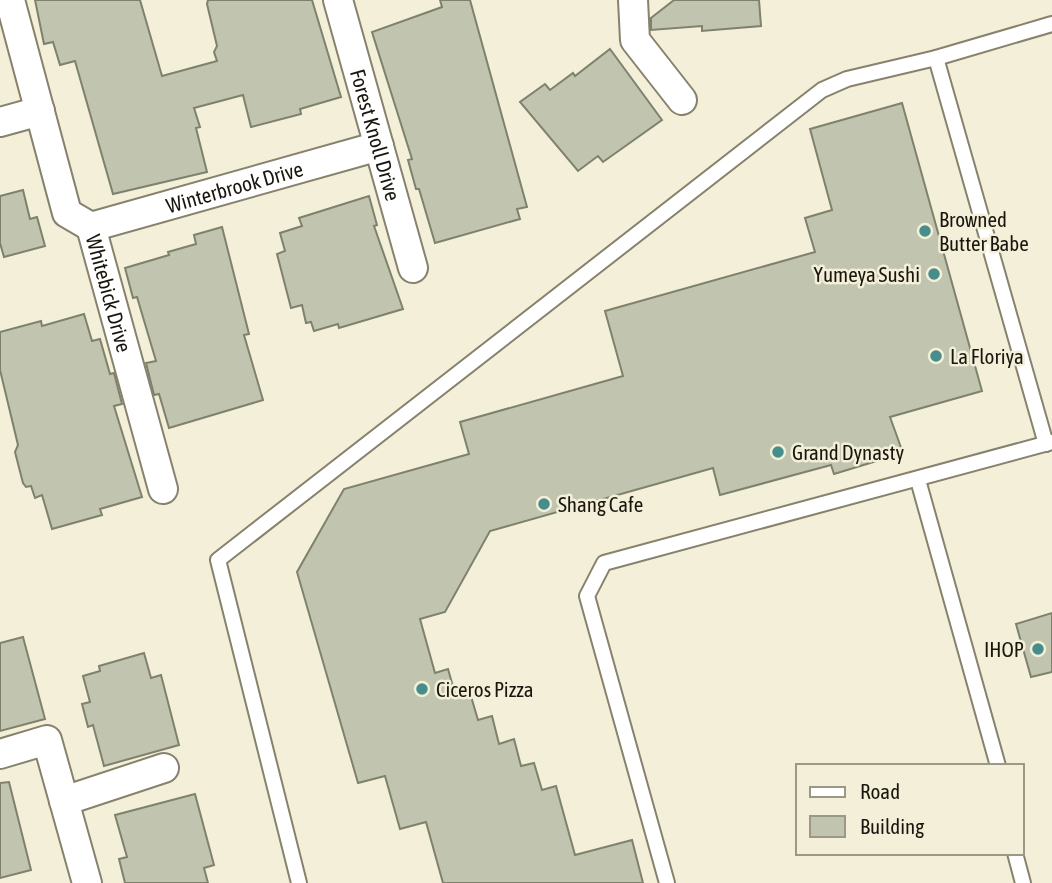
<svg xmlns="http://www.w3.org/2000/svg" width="1052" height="883" font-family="'Asap Condensed',sans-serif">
<rect width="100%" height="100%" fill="#f4efd8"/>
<g fill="#c1c5af" stroke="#7e826d" stroke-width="2">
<polygon points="35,0 140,0 162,76 217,61 214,52 217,46 207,4 208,0 312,0 341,97 300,109 301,114 251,127 243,95 194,108 200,127 196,128 207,172 113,194 75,61 60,65 53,42 44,44"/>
<polygon points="440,0 470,0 527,207 517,209 520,219 435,243 419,189 416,189 408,160 412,159 372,32 442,7"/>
<polygon points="674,0 759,0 761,26 702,31 702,26 651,30 651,18"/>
<polygon points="610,49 662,120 603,162 598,156 578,171 520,102 545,84 550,90 573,73 575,76"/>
<polygon points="902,103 982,391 890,417 903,453 834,474 831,465 720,495 713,468 490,531 445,612 420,619 435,673 448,669 456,697 470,693 478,720 492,716 499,744 514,739 521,766 534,763 542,790 556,786 575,855 632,840 643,883 443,883 426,822 400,829 385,776 358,783 297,572 344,489 469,454 460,422 623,376 605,311 815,252 805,218 832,210 810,129"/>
<polygon points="23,190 30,219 37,217 45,246 4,257 0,243 0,196"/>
<polygon points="369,196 377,225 374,226 403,309 339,328 338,324 314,331 311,322 306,323 302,305 291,308 277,254 285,251 280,233 302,226 299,218"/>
<polygon points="222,227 249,334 244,335 263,400 169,428 159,394 154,395 146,363 156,361 137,297 133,298 125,268 169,255 168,252 196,244 194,235"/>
<polygon points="84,314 92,341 100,339 110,374 114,373 122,404 114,406 142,497 100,509 102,515 52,529 42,495 35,498 31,486 26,487 23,483 15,452 18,445 0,370 0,332 41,321 42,326"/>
<polygon points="1052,613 1052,672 1031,677 1016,624"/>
<polygon points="23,637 45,719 0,731 0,643"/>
<polygon points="144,653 151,678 161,675 179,745 104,766 93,725 88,727 82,704 90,702 83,676 100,671 99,666"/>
<polygon points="9,782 31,870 0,878 0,783"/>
<polygon points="195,794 214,865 204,868 208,883 125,883 119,859 127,857 115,815"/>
</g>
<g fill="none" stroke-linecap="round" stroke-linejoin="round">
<g stroke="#86826d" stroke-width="18">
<g id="lane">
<polyline points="936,58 1046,444"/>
<polyline points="918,480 998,766"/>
<polyline points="1015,853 1023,883"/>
<polyline points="299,883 218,560 822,90 847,79 936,58 1052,24"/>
<polyline points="667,883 587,596 604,563 1052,442"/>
</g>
</g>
<g stroke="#86826d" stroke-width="32">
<g id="street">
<path id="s1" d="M10,0L67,213L91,227L163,489"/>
<path id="s2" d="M338,0L413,268"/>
<polyline points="633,0 635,40 682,100"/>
<polyline points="0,122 40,111"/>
<path id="s3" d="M91,227L379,146"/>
<polyline points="0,754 47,740 87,883"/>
<polyline points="64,801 164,768"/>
</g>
</g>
<use href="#lane" stroke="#fff" stroke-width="14"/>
<use href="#street" stroke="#fff" stroke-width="28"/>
</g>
<g fill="#468e8c" stroke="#f4efd8" stroke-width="2.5">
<circle cx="925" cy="231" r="7"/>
<circle cx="934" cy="274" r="7"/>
<circle cx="936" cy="356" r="7"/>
<circle cx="778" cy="452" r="7"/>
<circle cx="544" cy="504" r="7"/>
<circle cx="1038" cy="649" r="7"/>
<circle cx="422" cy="689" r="7"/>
</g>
<g text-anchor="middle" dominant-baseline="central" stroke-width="5" stroke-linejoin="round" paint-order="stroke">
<g font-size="21" fill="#18160e" stroke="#f4efd8">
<text stroke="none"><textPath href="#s2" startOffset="140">Forest Knoll Drive</textPath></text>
<text stroke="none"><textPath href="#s3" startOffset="149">Winterbrook Drive</textPath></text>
<text stroke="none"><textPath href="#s1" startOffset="317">Whitebick Drive</textPath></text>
</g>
<g font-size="21" fill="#18160e" stroke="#f4efd8" text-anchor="start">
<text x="939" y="219">Browned<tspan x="939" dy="24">Butter Babe</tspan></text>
<text x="920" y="274" text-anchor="end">Yumeya Sushi</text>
<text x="950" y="356">La Floriya</text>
<text x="792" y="452">Grand Dynasty</text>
<text x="558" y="504">Shang Cafe</text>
<text x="1024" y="649" text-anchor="end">IHOP</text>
<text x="436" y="689">Ciceros Pizza</text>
</g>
</g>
<rect x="796" y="764" width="228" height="91" fill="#f4efd8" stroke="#9c9887" stroke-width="2"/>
<rect x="810" y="787" width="35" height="10" fill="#ffffff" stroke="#9c9887" stroke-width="2"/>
<text x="860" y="799" font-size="21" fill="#18160e">Road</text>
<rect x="810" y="816" width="35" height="21" fill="#c1c5af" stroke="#9c9887" stroke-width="2"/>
<text x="860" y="834" font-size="21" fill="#18160e">Building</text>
</svg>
